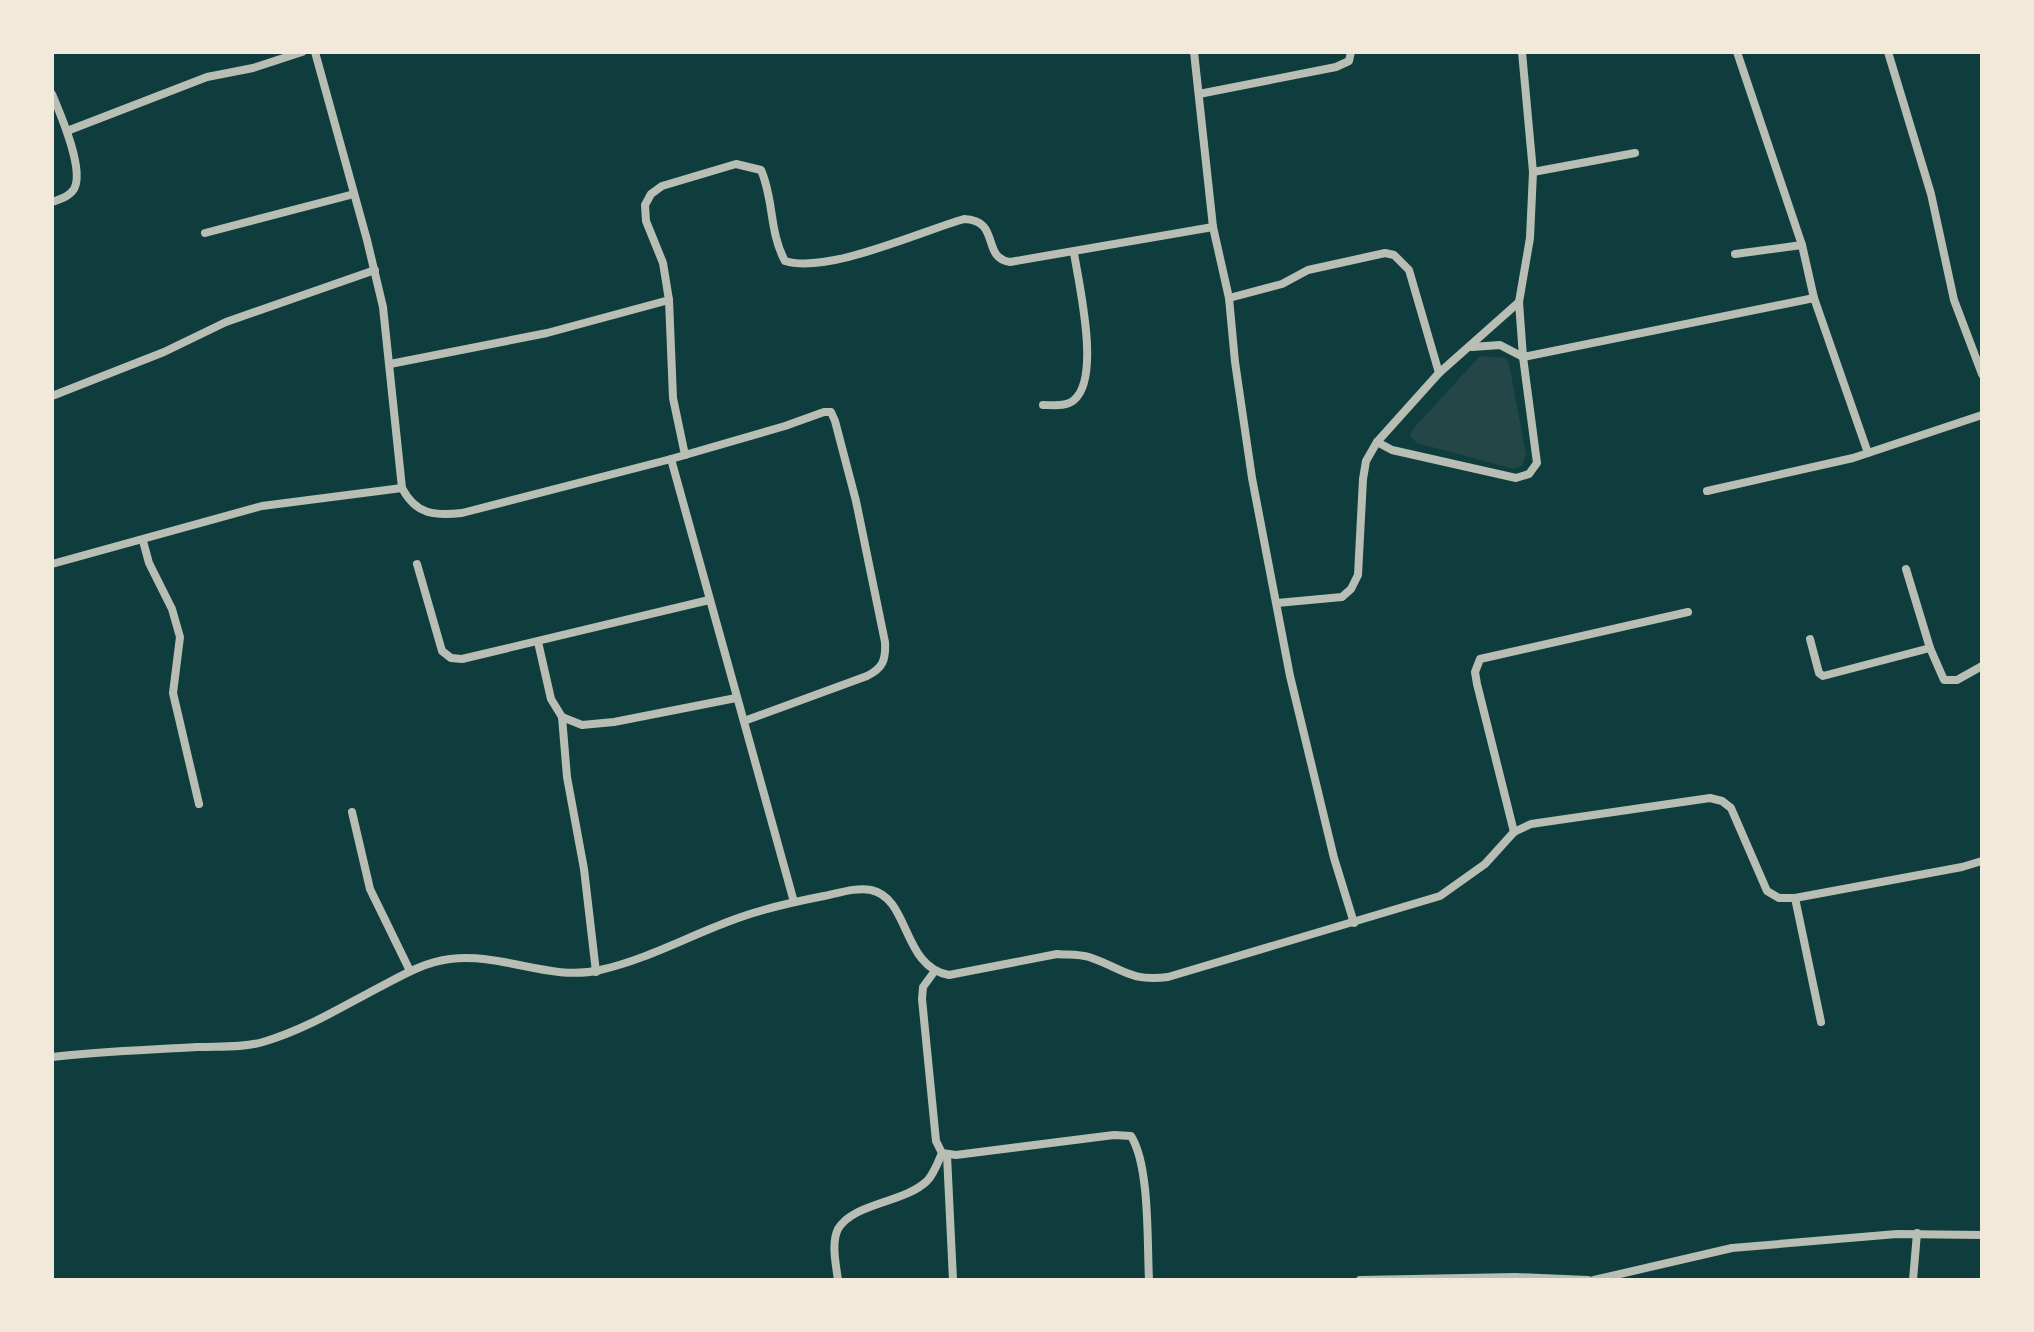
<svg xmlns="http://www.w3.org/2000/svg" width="2034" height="1332" font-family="Barlow,sans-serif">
<rect width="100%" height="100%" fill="#0f3d3e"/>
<polygon fill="#244646" points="1480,356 1505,358 1509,363 1526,455 1522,466 1514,469 1417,443 1410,436 1414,428"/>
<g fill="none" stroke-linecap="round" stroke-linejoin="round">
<g stroke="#b8beb3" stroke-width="8">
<path d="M315,52L367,240L383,307L402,488C416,515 435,516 462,513L671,459L794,902"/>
<polyline points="1194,52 1213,227 1229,298 1235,362 1252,478 1290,676 1334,858 1354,923"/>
<polyline points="1737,52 1802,245 1814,298 1868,453"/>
<polyline points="1888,52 1931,194 1954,300 1982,374"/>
<path d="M52,94C60,113 85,170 74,189C69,197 60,199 52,202"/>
<polyline points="1199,94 1336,67 1349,61 1351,52"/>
<polyline points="67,131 207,77 253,68 302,52"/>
<polyline points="1533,172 1635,153"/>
<polyline points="205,233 354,194"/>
<polyline points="1735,254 1802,245"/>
<polyline points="1229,298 1282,284 1308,270 1385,253 1394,255 1409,270 1439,373"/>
<polyline points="1472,347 1500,345 1523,357 1814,298"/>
<polyline points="390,364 547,333 669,300"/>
<polyline points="52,396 164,352 226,322 375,270"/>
<path d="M1043,405C1053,405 1066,407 1074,400C1101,378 1079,285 1074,253"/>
<polyline points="1377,442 1392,450 1516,478 1529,474 1537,463 1523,357 1519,302 1530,238 1533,172 1522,52"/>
<path d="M685,455L673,398L669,300L663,263L646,221L645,205L651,194L662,186L736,164L761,170C774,199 769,232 785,261C828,274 919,232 964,219C1001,220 981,258 1010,262L1213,227"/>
<path d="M671,459L785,426L824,412H831L835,421L856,501L885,642C886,660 883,668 867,676L744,721"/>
<polyline points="1707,491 1853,458 1982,415"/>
<polyline points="143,541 149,563 172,609 180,637 173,693 199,804"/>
<polyline points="52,564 262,506 402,488"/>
<polyline points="417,564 442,651 451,658 462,659 709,600"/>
<polyline points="1906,569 1930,648 1944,680 1957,680 1982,666"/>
<polyline points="1277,603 1342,597 1351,589 1358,575 1363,479 1366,461 1377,442 1439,373 1519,302"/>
<polyline points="1810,639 1819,673 1823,676 1930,648"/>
<polyline points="538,642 551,699 562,717 582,725 614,722 736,698"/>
<polyline points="562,717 567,777 584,869 596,972"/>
<polyline points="352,812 370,889 410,971"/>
<polyline points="1514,832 1477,684 1475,672 1480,659 1688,612"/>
<polyline points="1795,898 1821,1022"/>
<polyline points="934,972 923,987 922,999 936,1141 942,1153"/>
<path d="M52,1057C100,1051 148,1050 197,1047C218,1046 243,1048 263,1042C304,1030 340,1008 378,988C401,976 424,962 450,959C501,952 551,982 600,970C645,960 687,937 730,921C760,909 793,902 824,896C839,893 856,887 871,890C910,898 902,967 949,975L1057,954C1067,955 1079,954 1089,957C1122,968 1129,982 1168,977L1440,896L1485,864L1514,832L1531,824L1710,798L1722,801L1731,808L1767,891L1779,898H1795L1962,867L1982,861"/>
<path d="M942,1153L956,1155L1114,1135L1131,1136C1150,1166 1147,1242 1149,1280"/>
<polyline points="947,1155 953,1280"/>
<path d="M838,1280C836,1265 831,1243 838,1229C853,1203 904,1203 927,1181C934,1174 938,1162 942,1153"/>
<polyline points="1360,1280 1515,1277 1588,1280"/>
<polyline points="1594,1280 1732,1248 1897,1234 1982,1235"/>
<polyline points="1913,1280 1917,1233"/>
</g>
</g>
<rect width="2034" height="1332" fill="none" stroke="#f1e9da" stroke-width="108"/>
</svg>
